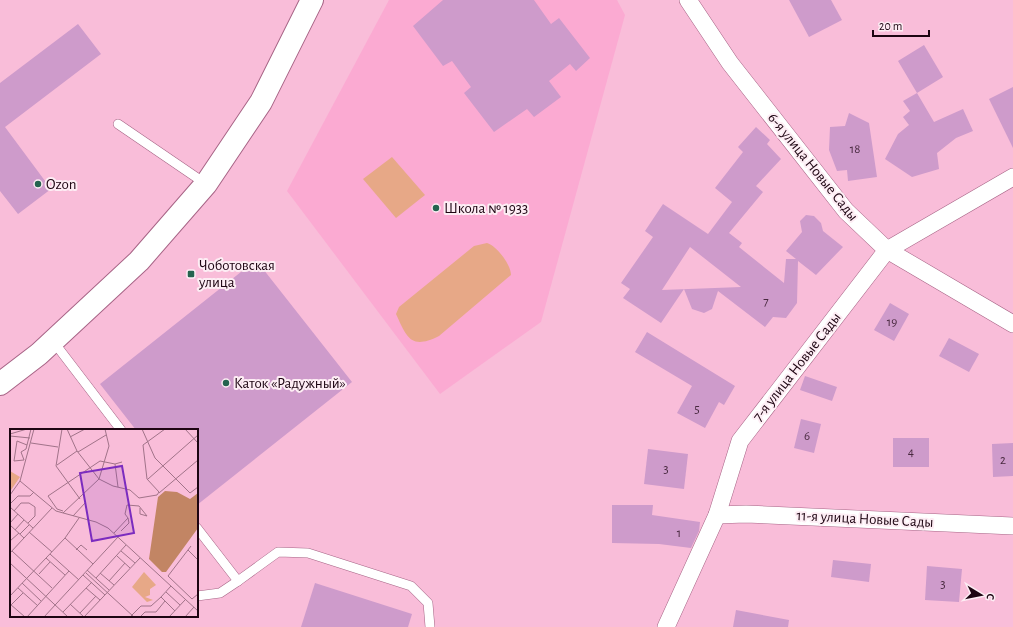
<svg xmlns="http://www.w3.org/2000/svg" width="1013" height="627" font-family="'Alegreya Sans',sans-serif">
<rect width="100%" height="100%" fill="#f9bdd9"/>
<polygon fill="#fbaad2" points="389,0 617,0 625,15 541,322 440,394 287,191"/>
<g fill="#e7a887">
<polygon points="392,157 425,195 396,218 363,179"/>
<path d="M487,243C497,246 511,265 511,275L439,336C411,350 407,338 396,314L399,307L474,246Z"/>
</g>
<g fill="#ce9bcb" fill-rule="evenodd">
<polygon points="443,0 534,0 551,24 559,18 590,58 576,71 570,64 549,81 561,97 534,117 527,109 494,132 464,93 471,87 452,61 443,66 413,26"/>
<polygon points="789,0 831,0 842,20 809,37"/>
<polygon points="78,24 101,54 5,127 51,189 18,214 0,191 0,83"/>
<polygon points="924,45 943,77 917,93 898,61"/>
<polygon points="1013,87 1013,148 989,99"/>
<polygon points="917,93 934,122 963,109 973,131 956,138 937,153 939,169 912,177 885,159 898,134 909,125 903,117 910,111 903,101"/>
<polygon points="849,113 869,123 877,177 848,181 847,170 837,171 829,150 830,127 845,126"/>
<path d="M756,127L770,140L767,144L781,159L756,186L763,192L729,233L742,243L739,247L784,283L786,259H796L786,251L802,232L800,221L806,215L814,216L821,223L823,231L843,247L816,275L798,261L797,303L786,318L773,317L765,327L718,291L712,309L704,313L692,309L684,289L661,323L623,298L630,289L621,283L653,237L645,231L663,204L708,234L732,202L715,188L743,152L738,147ZM690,247L741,287L662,290Z"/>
<polygon points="256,260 352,382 197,505 197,430 136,430 100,384"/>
<polygon points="890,303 909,314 894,341 874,330"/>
<polygon points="647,332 735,386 724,405 719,402 705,428 677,413 692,386 635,352"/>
<polygon points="949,338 979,354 969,372 939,356"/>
<polygon points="805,376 837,387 832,401 800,390"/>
<polygon points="801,419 821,424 814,453 794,448"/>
<rect x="893" y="438" width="36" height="29"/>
<polygon points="1013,443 1013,476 993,477 992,444"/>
<polygon points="648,449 688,454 684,489 644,484"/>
<polygon points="612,505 653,505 652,515 700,522 699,531 691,548 659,544 612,543"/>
<polygon points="833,560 871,564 869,582 831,577"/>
<polygon points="927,566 962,569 959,602 925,600"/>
<polygon points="315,583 412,614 408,627 301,627"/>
<polygon points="736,610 789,620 788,627 733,627"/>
</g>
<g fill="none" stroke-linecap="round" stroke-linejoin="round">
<g stroke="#a76486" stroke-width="10">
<g id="service">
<polyline points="118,124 206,184"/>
<polyline points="53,341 121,430"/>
<polyline points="197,528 238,581 278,552 308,553 411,586 428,603 430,627"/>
<polyline points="197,596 220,593 238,581"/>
</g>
</g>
<g stroke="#a76486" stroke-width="18">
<g id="minor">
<polyline points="688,0 730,63 846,211 887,250 1013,324"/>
<polyline points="717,515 746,514 1013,526"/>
<polyline points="666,627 717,515 740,441 887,250 1013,177"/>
</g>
</g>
<g stroke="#a76486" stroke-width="24">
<polyline id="secondary" points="0,384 39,354 139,261 206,184 261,102 312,0"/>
</g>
<use href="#service" stroke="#fff" stroke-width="9"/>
<use href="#minor" stroke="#fff" stroke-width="17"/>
<use href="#secondary" stroke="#fff" stroke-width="22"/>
</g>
<g fill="#25634f" stroke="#fdedf4" stroke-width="1.5">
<circle cx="38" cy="184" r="4"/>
<circle cx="436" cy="208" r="4"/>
<rect x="187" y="270" width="8" height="8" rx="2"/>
<circle cx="226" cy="383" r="4"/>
</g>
<g text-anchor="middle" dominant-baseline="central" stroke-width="4" stroke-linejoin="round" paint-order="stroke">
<g font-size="13" fill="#492a40">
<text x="855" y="149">18</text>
<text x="766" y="301">7</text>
<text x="892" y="322">19</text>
<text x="697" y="409">5</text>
<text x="807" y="436">6</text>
<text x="911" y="452">4</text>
<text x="1003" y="460">2</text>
<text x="666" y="469">3</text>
<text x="679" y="533">1</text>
<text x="943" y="584">3</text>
</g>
<g font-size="15" fill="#1d0512" stroke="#fdedf4">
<text transform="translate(813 167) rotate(51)">6-я улица Новые Сады</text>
<text transform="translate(797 367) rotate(-52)">7-я улица Новые Сады</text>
<text transform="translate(865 519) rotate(3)">11-я улица Новые Сады</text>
</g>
<g font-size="15" fill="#1d0512" stroke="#fdedf4" text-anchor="start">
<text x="46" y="184">Ozon</text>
<text x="444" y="208">Школа № 1933</text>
<text x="199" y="265">Чоботовская<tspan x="199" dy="17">улица</tspan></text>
<text x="234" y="383">Каток «Радужный»</text>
</g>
</g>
<g transform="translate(10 429)">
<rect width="188" height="188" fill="#f9bdd9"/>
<path d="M0,42L10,48L1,61L0,60ZM134,143L146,156L140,160V166L135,168L143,171L137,173L122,158Z" fill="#e7a887"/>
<path d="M155,62L167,63L180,70L188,64V99L156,143H152L139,130L148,68Z" fill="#c28564"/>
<path fill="none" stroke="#a17389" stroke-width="1" d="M24,0L10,52L46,82L86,93L98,99L188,182M52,0L46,37L70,70M57,0L67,22L89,50L103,57L120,61L129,69L147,66M132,0L145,29L180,64L188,58M175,0L188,14M0,5L17,0M0,7L20,9M60,8L75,0M21,14L48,18M17,16L7,12L4,32L14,31L11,23L16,20L21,0M68,23L96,6M105,35L108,58M47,36L67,22M138,50L188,6M149,64L188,31M0,66L10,52M147,66L149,63L137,50L133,16L155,0M0,75L8,67H20L24,63M0,78L23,99M130,79V85L137,87M4,82L11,74H19L25,78V87L18,94M53,82L47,80L38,67L90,32L105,35L112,33M53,84L89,50L99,17L95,0M63,87L75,74M0,94L8,85M0,96L14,109M5,101L14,91M111,102L119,94L118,89M19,103L42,123M104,104L118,89L115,85L117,76L129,77L137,87M10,105L19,96M55,109L83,135M0,112L9,104M181,117L158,147L182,170L188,165M66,121L71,116L77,121M178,121L188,131M2,122L42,159M111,122L125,134M0,124L42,79M40,125L69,151M107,127L120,139M36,129L55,146M0,134L58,188M77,141L99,161M76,144L124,188M90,144L104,156M29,145L40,133M73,146L95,166M86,149L116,116M99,152L115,134M12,154L31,172M161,157L151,168L165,182M8,159L28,177M76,159L90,171M156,163L170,176M0,167L55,109L69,89M0,175L15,188M60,175L74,188M1,176L13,164M53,183L82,153M70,184L86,167M17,188L59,142M34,188L108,108M74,188L130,129M120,188L131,177H141L151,168M130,188L135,183H146L155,172M159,188L175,171M175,188L184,178"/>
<path fill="#7b2cbf" fill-opacity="0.15" stroke="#7b2cbf" stroke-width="2" d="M112,37L124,104L82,112L70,44Z"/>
<rect width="188" height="188" fill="none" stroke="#1d0512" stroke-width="2"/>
</g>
<g transform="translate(981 595) rotate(100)" stroke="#fdedf4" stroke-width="3" paint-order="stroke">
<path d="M0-3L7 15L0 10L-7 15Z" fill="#1d0512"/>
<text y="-6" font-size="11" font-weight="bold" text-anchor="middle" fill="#1d0512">С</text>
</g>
<path d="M873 30v6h56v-6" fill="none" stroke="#1d0512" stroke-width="2"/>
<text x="879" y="30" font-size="12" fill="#1d0512" stroke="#fdedf4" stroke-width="3" paint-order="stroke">20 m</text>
</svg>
